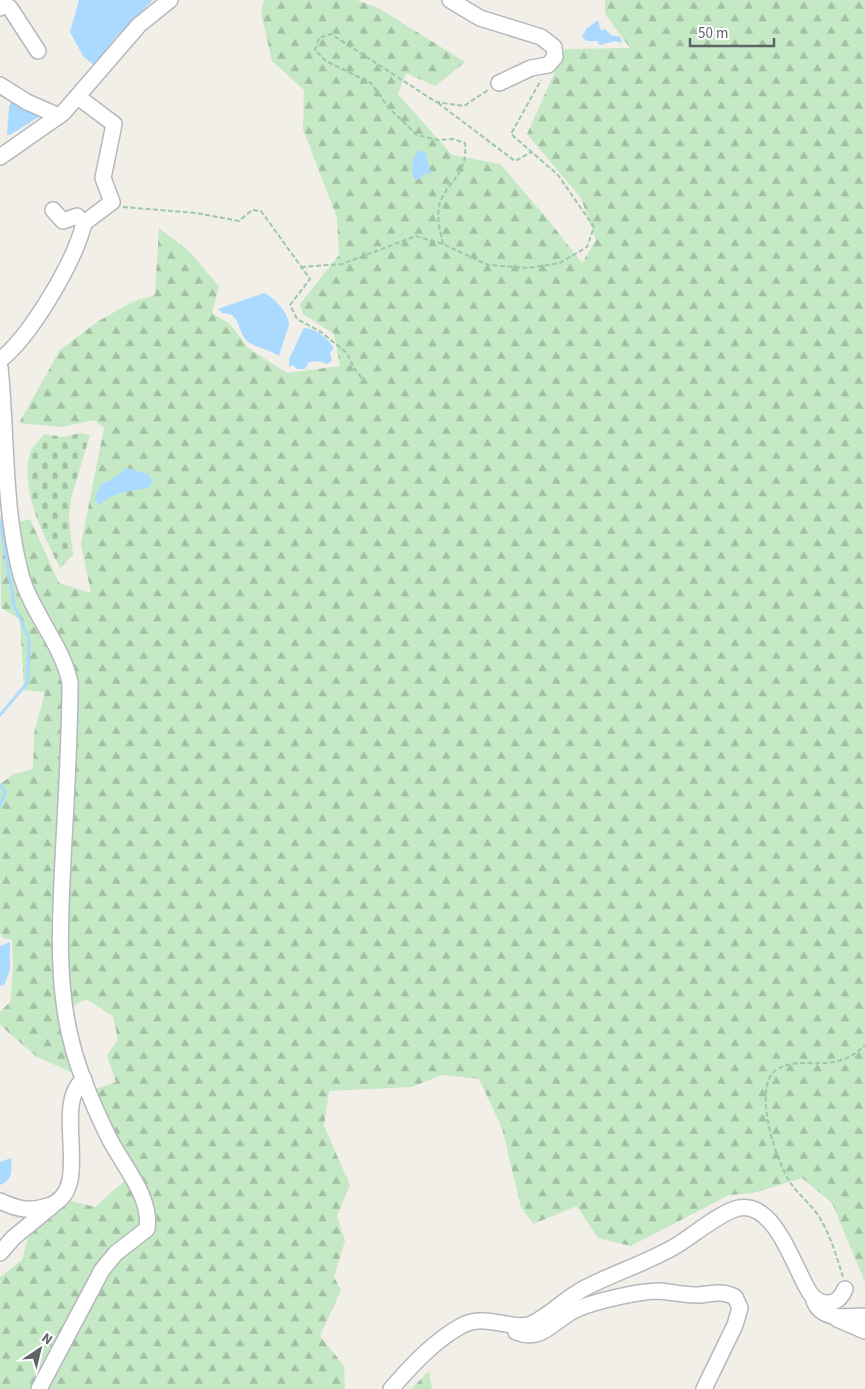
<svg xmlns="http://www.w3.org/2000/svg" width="865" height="1389" font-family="'Source Sans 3',sans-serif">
<defs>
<pattern id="forest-firs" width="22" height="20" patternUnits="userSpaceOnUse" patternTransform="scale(1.25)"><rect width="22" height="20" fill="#c5e8c5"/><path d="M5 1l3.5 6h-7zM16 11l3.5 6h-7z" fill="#a3c0a4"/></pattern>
<pattern id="cemetery-stones" width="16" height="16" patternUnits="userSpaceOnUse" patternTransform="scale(1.25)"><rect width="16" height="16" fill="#c5e8c5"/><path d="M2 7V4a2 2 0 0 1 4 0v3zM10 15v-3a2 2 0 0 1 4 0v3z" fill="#a3c0a4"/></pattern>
</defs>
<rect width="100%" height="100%" fill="#f1efe8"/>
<g fill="url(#forest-firs)">
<polygon points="264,0 357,0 380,9 465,62 435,86 406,73 398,94 452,155 500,164 549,221 582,263 596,240 581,198 527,134 565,49 630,48 605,14 605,0 865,0 865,1282 832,1203 802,1178 753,1193 729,1195 631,1246 598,1238 577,1206 533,1224 521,1207 502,1128 479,1079 442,1075 412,1087 329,1091 324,1126 350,1185 337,1216 345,1241 334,1277 341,1290 320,1336 344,1366 345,1389 0,1389 0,1277 22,1260 28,1238 67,1200 95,1207 122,1183 132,1171 114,1136 96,1089 116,1082 107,1055 118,1040 113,1016 86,999 59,1013 75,1074 37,1057 0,1025 0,1012 10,1002 13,971 12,939 5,939 0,934 0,784 14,774 33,769 34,734 45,692 24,690 20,619 1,608 0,528 30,519 59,583 91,593 81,544 104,428 94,420 62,427 19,423 60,350 97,322 132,302 155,295 159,228 189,251 219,286 212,313 230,324 248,348 287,373 340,366 334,334 303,314 300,304 339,255 337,218 303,129 304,90 272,61 261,12"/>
<polygon points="429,1371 432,1389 411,1389"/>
</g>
<path fill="url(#cemetery-stones)" d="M80,433L90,435L71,498L69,518L73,555L60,568C43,533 20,493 30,453C32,446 40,440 44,434L64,437Z"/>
<g fill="#aadaff">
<polygon points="79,0 153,0 116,37 95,66 83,56 70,32"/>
<polygon points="598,20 601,31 605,29 611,35 620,37 622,43 615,41 600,45 597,41 587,41 582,37 586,29"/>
<polygon points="12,99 40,113 40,116 10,135 7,134 9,107"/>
<path d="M419,150L425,152L431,174H423L421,178L416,180L412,175C412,166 412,157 419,150Z"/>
<path d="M264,293C275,298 288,312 289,325L279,356C269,348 250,348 244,337C237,327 240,313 222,313L218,309Z"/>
<path d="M304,328C316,328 327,338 334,348L330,353L332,361L327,364L318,361L309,362L305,369H297L293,365L289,367V359Z"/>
<path d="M127,468L148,474L153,482L148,488C130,491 112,492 99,506L95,498L101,484L111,480Z"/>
<polygon points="10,942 10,969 5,984 0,986 0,946"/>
<path d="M11,1158C12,1171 13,1180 0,1185V1162Z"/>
</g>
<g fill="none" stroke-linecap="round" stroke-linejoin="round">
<g stroke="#aadaff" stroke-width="3">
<polyline points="0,518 14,605 29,639 28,682 0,715"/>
<polyline points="0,785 5,792 0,806"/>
</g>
<g stroke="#b5b8bc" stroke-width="18">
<g id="minor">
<polyline points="450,0 480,18 541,37 554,47 555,57 548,65 531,68 499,83"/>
<polyline points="0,8 5,4 10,8 38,51"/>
<polyline points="0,85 27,102 59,116"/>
<polyline points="0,157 63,113 139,25 170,0"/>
<polyline points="53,210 63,221 77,216 84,223"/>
<path d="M0,360C31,336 75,261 84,223L112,202L103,178L114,124L78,97"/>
<path d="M0,367C7,435 3,507 21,575C32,613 61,643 70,682C70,741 66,800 63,860C60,922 56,987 73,1048C81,1078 95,1109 108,1136C122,1165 152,1196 147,1229L116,1253L102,1270L39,1389"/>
<path d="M0,1201C17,1209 29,1212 48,1206C96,1191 50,1106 84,1079"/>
<polyline points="0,1253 13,1238 52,1206"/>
<path d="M814,1301C823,1322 846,1316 865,1316"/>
<polyline points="837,1319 865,1331"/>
<path d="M516,1332C543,1343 554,1319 577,1309C596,1301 639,1291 659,1291C672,1292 685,1295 698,1295C712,1294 722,1290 735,1297L740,1308L735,1325L704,1389"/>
<path d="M391,1389C411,1366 434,1341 461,1326C487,1312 514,1332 531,1324C551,1315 565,1298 585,1288C614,1273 646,1263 674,1247C691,1237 722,1211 739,1208C776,1201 795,1271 810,1293C821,1308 838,1306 845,1289"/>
</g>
</g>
<g stroke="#9cc7a9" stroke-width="2" stroke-dasharray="5 2.5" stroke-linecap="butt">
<polyline points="438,103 515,161 532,152"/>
<polyline points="123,207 196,213 239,221 252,210 261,211 310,279 290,305 297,319 321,332 347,353 354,368 364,381"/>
<path d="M443,244C440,231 435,213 441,200C451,178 468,173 465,143L453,139L438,140L417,135L388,107L371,83L326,61L315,50L319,38L331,34L436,102L464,106L488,90"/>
<polyline points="301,267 342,264 416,236 443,244 488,265 528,268 560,263 587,247 594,227 558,175 511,134 541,80"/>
<path d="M843,1277C837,1258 831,1237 821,1220C813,1206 801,1197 792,1185C777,1165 751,1088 776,1070C801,1053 834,1077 865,1045"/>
</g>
<use href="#minor" stroke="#fff" stroke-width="15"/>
</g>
<g transform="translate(40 1349) rotate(35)" stroke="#ffffff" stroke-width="4" paint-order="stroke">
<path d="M0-4L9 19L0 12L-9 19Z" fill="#5f6368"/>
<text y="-8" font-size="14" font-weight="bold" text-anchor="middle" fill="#5f6368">N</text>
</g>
<path d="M690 38v8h84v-8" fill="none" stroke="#5f6368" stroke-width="2.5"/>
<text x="698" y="38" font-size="15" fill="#5f6368" stroke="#ffffff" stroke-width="4" paint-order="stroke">50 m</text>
</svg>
